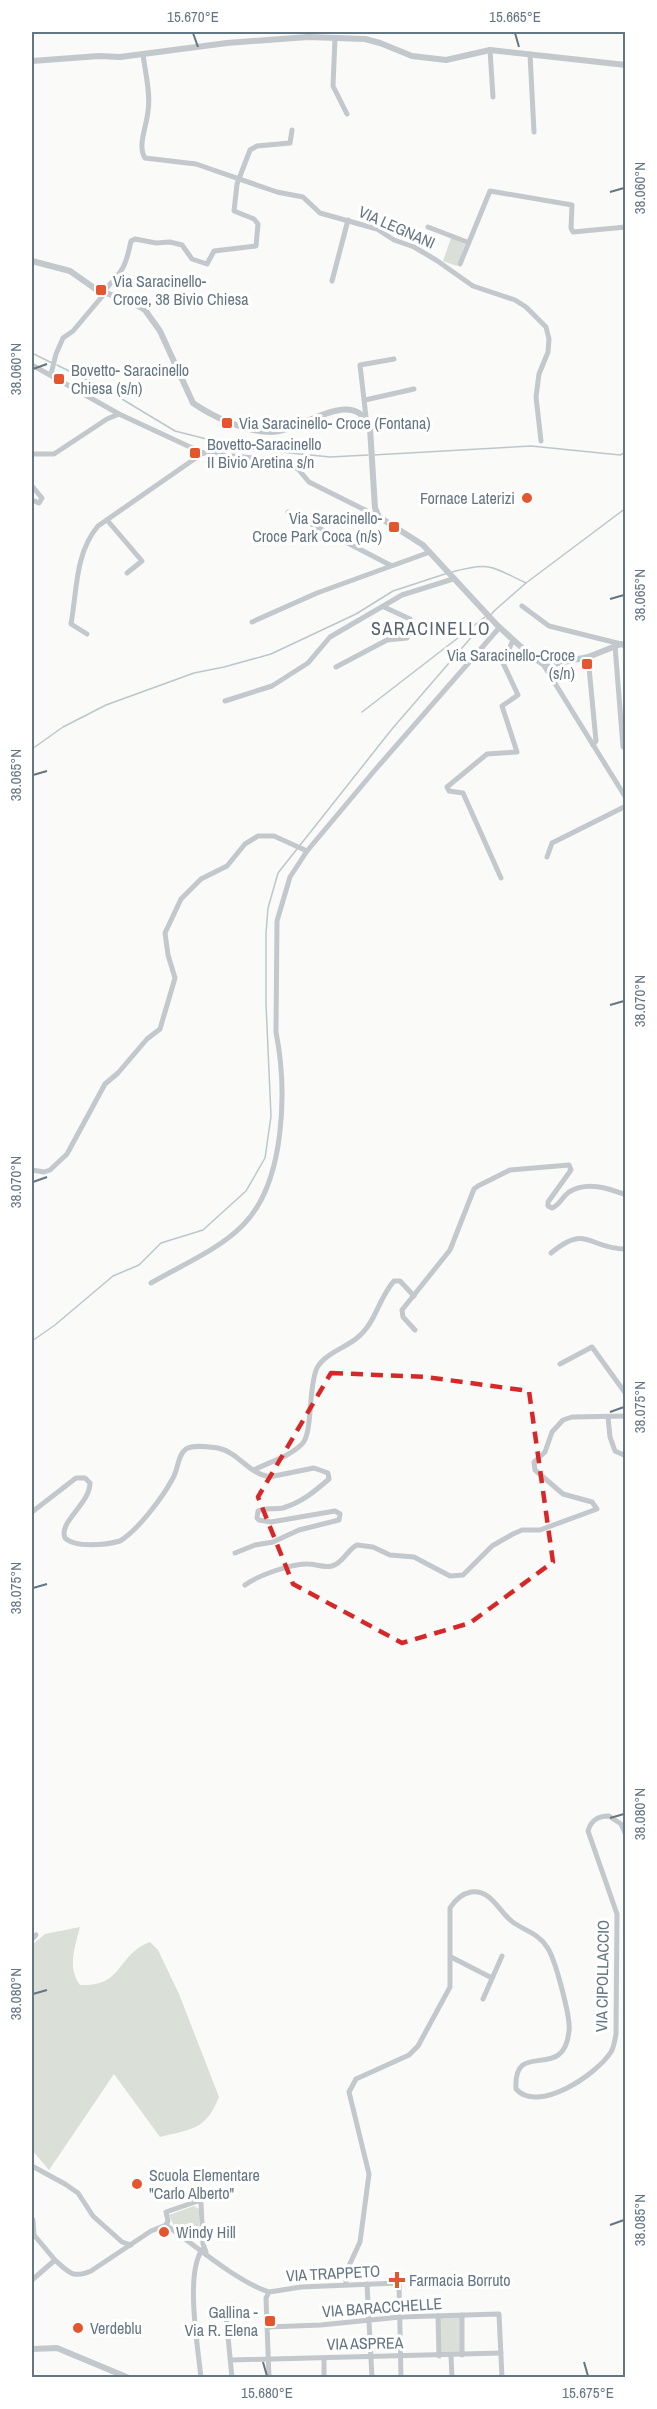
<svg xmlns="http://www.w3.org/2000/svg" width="657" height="2409" font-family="'Archivo Narrow',sans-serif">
<rect width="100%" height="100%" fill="#fafaf8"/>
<g fill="#dadfd7">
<polygon points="451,238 465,244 457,266 443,261"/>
<path d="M80,1927C75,1946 67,1968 80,1985C124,1987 116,1955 150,1942L158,1950L179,1994L219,2097C206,2130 192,2129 160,2137L114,2074L49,2170L32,2150V1945L45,1934Z"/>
<polygon points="194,2206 199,2209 199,2241 174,2226 169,2215"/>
<polygon points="460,2316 461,2354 440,2354 440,2317"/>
</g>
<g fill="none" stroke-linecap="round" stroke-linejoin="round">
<g stroke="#bbc7cb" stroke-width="1.5">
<polyline points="32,353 52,363"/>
<polyline points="57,365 107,390 175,431 242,448 330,457 368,455"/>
<polyline points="373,455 531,446 620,455 626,452"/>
<path d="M452,572C491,561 492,567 526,583"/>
<polyline points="494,611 526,583 626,508"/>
<polyline points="490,616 494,611"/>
<polyline points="362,712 485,617"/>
<polyline points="32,749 63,727 106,705 194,673 224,667 271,654 356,614 393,591 448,573"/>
<polyline points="32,1341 55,1325 113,1276 139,1265 161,1243 203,1230 246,1191 265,1158 271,1116 266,1004 266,933 268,908 278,873 392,729 487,619"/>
</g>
<g stroke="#c3c8cc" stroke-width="5">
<polyline points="335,38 333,86 347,114"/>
<polyline points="490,50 493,97"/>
<path d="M143,54C145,72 151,94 148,111C147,125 137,146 145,158L196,164L277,192L303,197L320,213L377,229L394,240L414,247L436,260L473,286L515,300L526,307L546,327L549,339L548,352L539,374L536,397L541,441"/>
<polyline points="530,54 534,132"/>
<polyline points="428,227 467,242"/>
<polyline points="460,264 490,191 572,205 571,228 573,232 626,227"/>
<polyline points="332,281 348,220"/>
<path d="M103,292C122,271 125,270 131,241L135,239L156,243L170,242L182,245L192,259L207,264L214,251L256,246L258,224L254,219L234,211L237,184L250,150L257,146L290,143L292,130"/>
<polyline points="32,365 119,414 203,453 282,461 298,469 309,482 379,517"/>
<polyline points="51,374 56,354 63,338 73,331 105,293"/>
<polyline points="365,400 414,389"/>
<polyline points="366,417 360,365 394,359"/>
<polyline points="32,454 54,454 107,419 119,414"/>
<polyline points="32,486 42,498 39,503 32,500"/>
<polyline points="288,512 390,565"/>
<polyline points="107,520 142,561 127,573"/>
<polyline points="522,606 549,626 621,644"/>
<polyline points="252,622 317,593 430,552"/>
<path d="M87,634L71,624C77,591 75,553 98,526L203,453"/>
<polyline points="615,646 623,747"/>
<polyline points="588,657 596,741 593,745"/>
<polyline points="543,664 626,798"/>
<polyline points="336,667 387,640 407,638 412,624 410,619 384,607"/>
<polyline points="225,701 272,686 308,663 330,637 402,595 453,579"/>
<polyline points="547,857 552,843 626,806"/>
<polyline points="501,878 463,793 449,791 447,787 487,754 517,752 502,706 518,695 503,663 513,640"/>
<polyline points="32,1170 44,1172 50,1170 67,1154 105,1084 118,1073 147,1039 160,1029 175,978 168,955 165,933 181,899 201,879 227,866 245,844 258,836 274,836 307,851"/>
<path d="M551,1253C587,1223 588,1249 626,1249"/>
<path d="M151,1283C180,1266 220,1249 243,1225C286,1182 287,1088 276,1032L277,921L290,877L307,851L375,770L499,628"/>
<path d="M415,1330L403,1317L402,1310L450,1250L474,1189L478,1186L510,1170L569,1165L571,1170L548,1202V1206L552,1208C559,1206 562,1197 569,1192C587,1181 608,1188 626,1195"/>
<polyline points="560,1364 592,1347 626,1394"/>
<polyline points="608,1417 610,1437 615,1451 626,1456"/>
<path d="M254,1470C269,1462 289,1457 302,1444C313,1434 308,1386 317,1368C324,1354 345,1348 357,1338C376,1323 378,1299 394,1281H400L414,1296"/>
<path d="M32,1512L76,1478H85L90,1483C90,1504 58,1522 65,1538C75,1548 106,1545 120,1541C138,1530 163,1497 173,1478C178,1470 178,1454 186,1449C194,1444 209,1447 218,1448C238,1452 248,1473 269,1477L314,1468L328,1473L329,1479C314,1492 302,1502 283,1508C274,1510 266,1507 258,1511L257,1518L259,1520L271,1522L335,1511L340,1514L339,1520L299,1530L273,1542L255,1545L235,1553"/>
<path d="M245,1585C257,1576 292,1563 308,1564C316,1564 323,1568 332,1566C343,1563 347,1550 357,1545L373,1547L390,1555L414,1557L450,1576L463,1575L492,1546L513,1534L522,1530H540L597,1509L592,1502L563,1494L535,1470L534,1462L545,1452L552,1432L563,1420L572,1417L626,1416"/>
<polyline points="32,1939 36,1935"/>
<polyline points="451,1957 492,1978"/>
<polyline points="483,1999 502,1956"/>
<polyline points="32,2166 65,2184 78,2193 93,2216 122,2242 131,2245"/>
<polyline points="33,2220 34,2235 55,2260"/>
<path d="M206,2252L203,2244L201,2203L198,2201L166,2212L168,2221L166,2225C196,2246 236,2281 269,2292L266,2298L269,2378"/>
<path d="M32,2280L55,2260C68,2272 73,2279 91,2271L151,2231L166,2225"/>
<path d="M346,2284V2272L360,2242L369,2174L349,2092L356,2079L409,2055L418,2046L450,1987V1908C455,1900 461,1894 471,1892C492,1889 499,1913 514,1923C526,1931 539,1934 547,1947C555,1958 571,2018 569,2031C564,2084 513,2037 516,2089C538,2114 596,2075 611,2052C614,2047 615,2040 616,2034L617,1914L588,1831C591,1820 598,1816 609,1816L621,1824L626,1835"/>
<polyline points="367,2284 372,2378"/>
<polyline points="269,2292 301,2287 399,2283 401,2378"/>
<polyline points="462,2315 462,2355"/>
<polyline points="226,2316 232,2378"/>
<polyline points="438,2316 439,2356"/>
<polyline points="267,2327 321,2325 400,2317 499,2314 502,2378"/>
<polyline points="451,2356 452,2378"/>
<polyline points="324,2358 324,2378"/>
<polyline points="231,2360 501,2353"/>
<path d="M201,2378C198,2347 185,2274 202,2250"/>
</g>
<g stroke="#c3c8cc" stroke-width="6">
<polyline points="32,61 99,56 120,57 227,43 308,37 365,39 380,43 412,56 446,60 490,50 626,65"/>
<path d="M32,261L70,271L97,290L132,302L145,310L160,331L193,403C213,417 246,432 271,432C301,432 354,384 370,428L375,508L379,517L423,545L497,625L531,656L543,664H554L588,657L621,644L626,646"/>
<polyline points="32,2349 57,2348 129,2378"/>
</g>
</g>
<path fill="none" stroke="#d62828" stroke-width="4.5" stroke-dasharray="12 8" stroke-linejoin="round" d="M331,1373L426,1377L529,1391L553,1562L470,1623L402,1643L293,1584L258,1497Z"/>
<path fill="none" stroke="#657683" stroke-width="2" d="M193,33L198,47M515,33L519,47M610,192L624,188M33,369L47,364M610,599L624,595M33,775L47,771M610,1005L624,1001M33,1182L47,1177M610,1412L624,1407M33,1588L47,1584M610,1818L624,1814M33,1994L47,1990M610,2225L624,2220M263,2362L267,2376M584,2362L588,2376"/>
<g fill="#e4572e" stroke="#fff" stroke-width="2">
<rect x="95" y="284" width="12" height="12" rx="3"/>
<rect x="53" y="373" width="12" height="12" rx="3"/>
<rect x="221" y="417" width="12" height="12" rx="3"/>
<rect x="189" y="447" width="12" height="12" rx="3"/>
<circle cx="527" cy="498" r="6"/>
<rect x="388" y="521" width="12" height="12" rx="3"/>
<rect x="581" y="658" width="12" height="12" rx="3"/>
<circle cx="137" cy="2184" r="6"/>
<circle cx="164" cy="2232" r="6"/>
<path d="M394 2271h6v6h6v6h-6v6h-6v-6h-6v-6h6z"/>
<rect x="264" y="2315" width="12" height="12" rx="3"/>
<circle cx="78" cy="2328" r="6"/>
</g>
<g text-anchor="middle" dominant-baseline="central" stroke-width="6" stroke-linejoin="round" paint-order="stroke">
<g font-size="16" fill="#657683" stroke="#fff">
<text transform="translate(397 227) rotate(24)">VIA LEGNANI</text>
<text transform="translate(602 1976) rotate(-89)">VIA CIPOLLACCIO</text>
<text transform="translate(333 2273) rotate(-3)">VIA TRAPPETO</text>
<text transform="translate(382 2307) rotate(-4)">VIA BARACCHELLE</text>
<text transform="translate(365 2343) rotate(-1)">VIA ASPREA</text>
</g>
<g font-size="16" fill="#657683" stroke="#fff" text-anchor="start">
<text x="113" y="281">Via Saracinello-<tspan x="113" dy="18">Croce, 38 Bivio Chiesa</tspan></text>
<text x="71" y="370">Bovetto- Saracinello<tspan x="71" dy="18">Chiesa (s/n)</tspan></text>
<text x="239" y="423">Via Saracinello- Croce (Fontana)</text>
<text x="207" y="444">Bovetto-Saracinello<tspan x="207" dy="18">II Bivio Aretina s/n</tspan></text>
<text x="515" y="498" text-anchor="end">Fornace Laterizi</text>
<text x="382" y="518" text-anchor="end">Via Saracinello-<tspan x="382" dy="18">Croce Park Coca (n/s)</tspan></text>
<text x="575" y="655" text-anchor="end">Via Saracinello-Croce<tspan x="575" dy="18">(s/n)</tspan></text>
<text x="149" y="2175">Scuola Elementare<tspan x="149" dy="18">"Carlo Alberto"</tspan></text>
<text x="176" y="2232">Windy Hill</text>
<text x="409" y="2280">Farmacia Borruto</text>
<text x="258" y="2312" text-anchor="end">Gallina -<tspan x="258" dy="18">Via R. Elena</tspan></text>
<text x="90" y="2328">Verdeblu</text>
</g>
<g font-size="18" letter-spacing="1.5" fill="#57646e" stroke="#fff">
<text x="431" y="628">SARACINELLO</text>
</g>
</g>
<rect width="657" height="2409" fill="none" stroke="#ffffff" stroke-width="66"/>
<rect x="33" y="33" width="591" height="2343" fill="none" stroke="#657683" stroke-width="2"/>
<g font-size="15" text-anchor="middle" fill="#657683">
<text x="193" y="22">15.670°E</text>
<text x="515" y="22">15.665°E</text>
<text transform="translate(640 188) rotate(-90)" y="5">38.060°N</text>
<text transform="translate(16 369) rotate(-90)" y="5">38.060°N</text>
<text transform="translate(640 595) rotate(-90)" y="5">38.065°N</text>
<text transform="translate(16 775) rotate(-90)" y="5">38.065°N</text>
<text transform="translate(640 1001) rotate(-90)" y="5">38.070°N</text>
<text transform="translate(16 1182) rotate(-90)" y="5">38.070°N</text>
<text transform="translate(640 1407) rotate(-90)" y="5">38.075°N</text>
<text transform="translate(16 1588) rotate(-90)" y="5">38.075°N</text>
<text transform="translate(640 1814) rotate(-90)" y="5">38.080°N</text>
<text transform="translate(16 1994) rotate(-90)" y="5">38.080°N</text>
<text transform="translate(640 2220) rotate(-90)" y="5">38.085°N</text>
<text x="267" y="2398">15.680°E</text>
<text x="588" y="2398">15.675°E</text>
</g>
</svg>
